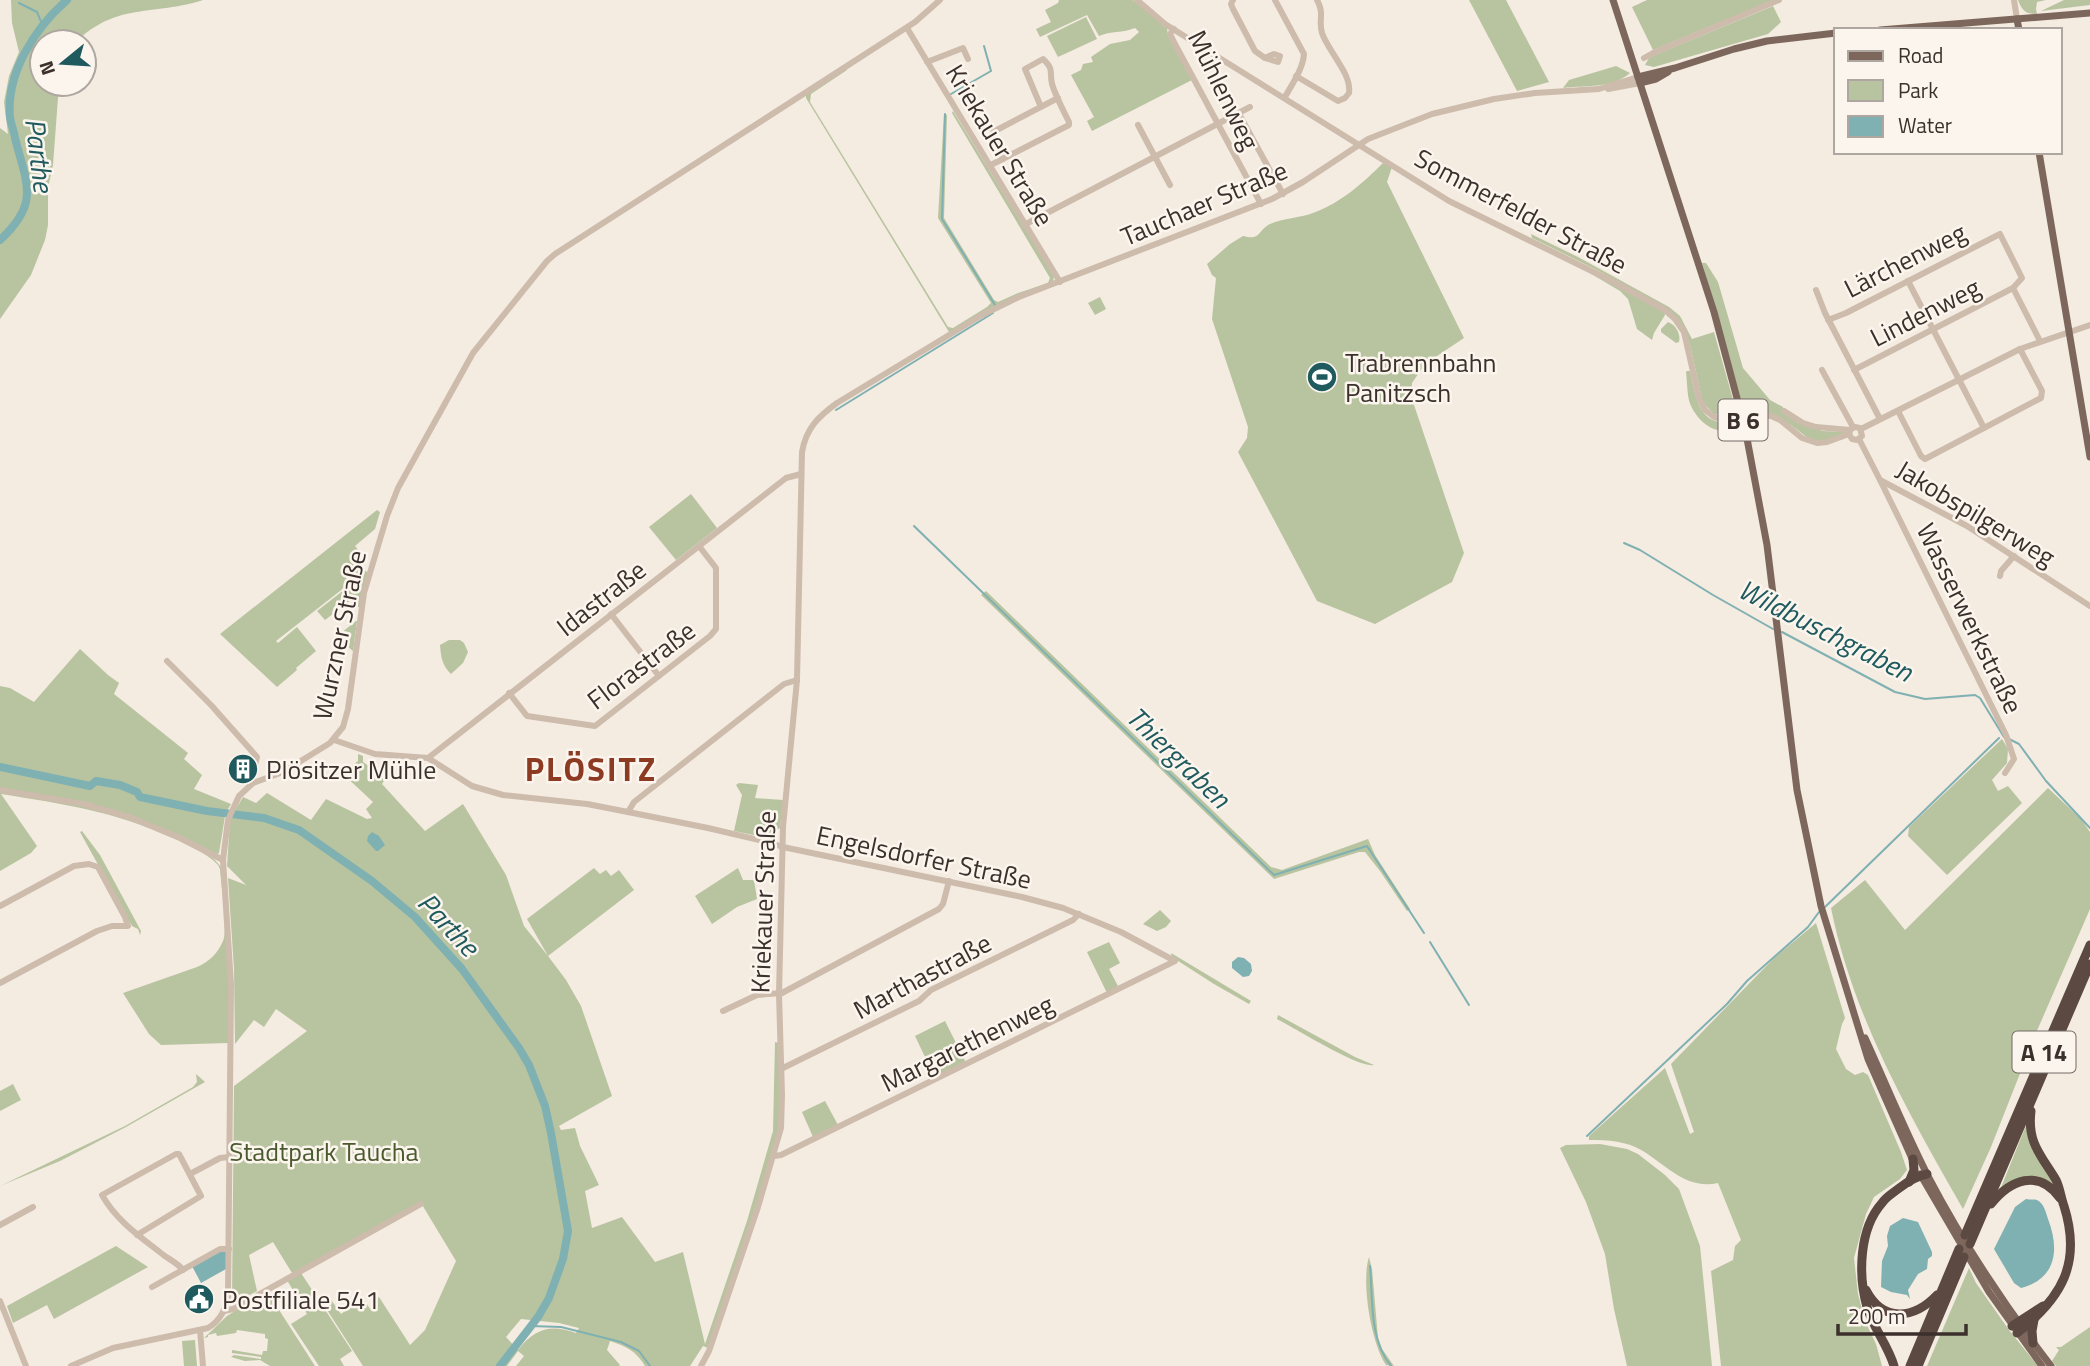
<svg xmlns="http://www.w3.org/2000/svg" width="2090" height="1366" font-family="'Titillium Web',sans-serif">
<rect width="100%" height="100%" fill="#f4ebe1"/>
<g fill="#b8c4a0" fill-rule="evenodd">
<path d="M11,0H203C154,16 117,2 76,42H42V84H59L53,165L48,188V225L45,240L31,275L0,319V128L8,134L4,102L9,76L19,52L12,23Z"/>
<path d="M1059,0H1133L1167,28L1168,36L1192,80L1092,131L1087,121L1094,117L1071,75L1081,70L1083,64L1093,62L1091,57L1110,44L1130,40L1139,32L1135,28C1123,33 1110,31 1099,36L1087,15L1040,37L1036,29L1051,22L1045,10L1058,3Z"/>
<polygon points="1469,0 1506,0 1549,82 1517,91"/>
<polygon points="1647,0 1773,0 1653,50 1632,7"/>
<path d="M2018,0H2046L2037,2L2036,9L2037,14C2026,14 2022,11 2018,0Z"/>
<polygon points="2064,0 2090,0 2090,5 2041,11"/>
<polygon points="1773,6 1781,22 1768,34 1654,67 1645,65 1649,58 1655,55"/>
<polygon points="1086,17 1097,39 1058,57 1047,36"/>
<path d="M1616,66L1630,73C1612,89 1585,85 1563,88L1569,80Z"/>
<polygon points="846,69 847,70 811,94 810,102 948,327 953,328 987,307 991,303 938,218 944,114 947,115 944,218 994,300 998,302 1018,293 1048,283 1050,278 952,113 953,111 1054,276 1053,282 949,332 806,98 806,95"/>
<path d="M1383,163C1406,168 1431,192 1453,203C1523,240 1596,271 1664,311L1665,315L1654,333L1652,340L1637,329L1628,299L1620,291L1573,263L1446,200L1392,167L1387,182L1464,338L1425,364L1412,383L1411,396L1464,553L1452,582L1375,624L1317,601L1238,452L1247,438L1248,427L1212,319L1216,278L1212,275L1207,264L1230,244L1243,236C1261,241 1257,231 1270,224C1283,218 1300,218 1313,213C1341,203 1364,182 1383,163Z"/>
<polygon points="1531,234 1578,257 1669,307 1680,316 1692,339 1714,332 1734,403 1733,409 1715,415 1703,403 1690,345 1665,307 1597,270 1532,238"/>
<path d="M1702,263H1706L1718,282L1743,368L1770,400L1783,407V412L1822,431L1846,432C1809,453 1811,435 1782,420C1771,414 1758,413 1745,414Z"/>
<polygon points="1100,297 1106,309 1095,315 1088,303"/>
<path d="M1668,322C1676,325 1681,334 1679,342L1676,343L1661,332V329Z"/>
<path d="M1687,371H1690C1697,402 1699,428 1738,422V426C1717,442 1690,416 1688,395C1687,388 1687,380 1686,372Z"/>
<polygon points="691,494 717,528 676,560 649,527"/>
<polygon points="377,510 380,512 375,529 355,546 364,557 355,565 363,573 276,641 278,643 297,627 316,651 296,668 297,670 277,687 220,634"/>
<polygon points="364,570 369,573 360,607 358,607 358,602 351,600 325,620 317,611 362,576"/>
<polygon points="986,591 1271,867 1282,870 1368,839 1375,855 1410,909 1407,911 1380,871 1365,852 1359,852 1274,879 981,595"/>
<polygon points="356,621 357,621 353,651 336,637"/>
<path d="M449,640H460L464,643L468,652L463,663L451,674C442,665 441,658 440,645Z"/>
<polygon points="80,649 108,675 119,683 114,694 188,753 184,759 202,775 194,789 231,804 227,811 177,805 225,816 219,853 217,854 120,812 0,788 0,686 10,688 34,702"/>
<polygon points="2002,739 2008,749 2007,763 1992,780 1998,791 2008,786 2022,803 1947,875 1908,836 1909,827"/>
<path d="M358,754L363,756V762L386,778L382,784L425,831L463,804L506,875L524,926L548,956L527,919L594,868L600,874L606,870L611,876L619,870L634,890L548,956L566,980L581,1006L612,1096L559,1126L561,1130L575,1128L580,1146L599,1185L585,1191L592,1228L622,1217L655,1262L683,1252L705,1344L747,1221L773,1131L775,1042L779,1043L780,1112L777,1142L708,1348L703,1346L690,1366H645C636,1351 626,1346 610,1341L607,1350L620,1365L619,1366H516L524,1356L518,1351L507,1366H363L320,1299L327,1294L341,1314L363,1299L371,1310L376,1307L373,1301L379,1297L410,1345L425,1330L456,1261L421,1203L292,1273L273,1242L249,1255L257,1291L235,1303L232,1301L234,1086L307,1031L276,1009L264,1027L254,1020L235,1044L234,969L228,878L246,885L227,866L230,821L233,816L257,817L233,814L243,797L256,803L267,793L311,820L326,799L367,819L372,818L366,809L373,802L342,773L358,761ZM521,1319L559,1323L579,1328L576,1333C551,1324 535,1328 518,1350L506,1337Z"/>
<polygon points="739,783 758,785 755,798 783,800 780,828 772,833 768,838 734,831 742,795 736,785"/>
<path d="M2048,788L2081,819L2090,832V909L2036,1033L1991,1147L1963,1209C1909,1114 1853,1017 1831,908L1865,880L1905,930Z"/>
<path d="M0,792L84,806L118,815L190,844L214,859L221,867L228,969V1043L161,1045L149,1034L123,993L197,967C209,962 218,953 223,941C228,931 221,884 220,869L218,865C206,852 186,844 171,837C112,811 64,804 1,794L37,846L31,853L0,871Z"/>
<polygon points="82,831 100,855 141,931 140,935 138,929 132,926 80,832"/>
<polygon points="738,868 743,880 754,880 757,899 737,907 712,924 695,896"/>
<polygon points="1160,910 1171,921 1166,927 1157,931 1143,924"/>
<path d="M1816,923L1845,1018L1842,1024L1836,1049L1846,1069L1855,1075L1863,1072L1868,1075L1901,1152L1907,1170L1900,1179L1874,1197L1866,1214L1854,1258L1858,1294L1865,1321L1876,1344L1882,1366H1721L1711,1271L1733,1260L1735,1246L1741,1240L1718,1183C1687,1190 1667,1166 1643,1151C1627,1141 1608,1140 1589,1140V1136L1665,1068L1690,1134L1694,1132L1671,1064L1774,958Z"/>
<polygon points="1109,942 1120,963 1109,969 1119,988 1107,993 1087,952"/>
<polygon points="1171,953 1251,1001 1249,1004 1214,984 1172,957"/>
<path d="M1278,1015L1355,1057L1374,1065C1358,1068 1295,1028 1277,1019Z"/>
<polygon points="945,1021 966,1063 935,1078 915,1036"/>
<polygon points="196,1074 205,1082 126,1127 60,1161 0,1186 125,1126 193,1087 197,1082"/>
<polygon points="13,1084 21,1100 0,1111 0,1091"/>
<polygon points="825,1101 838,1125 813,1137 802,1112"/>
<polygon points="2027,1123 2057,1187 2036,1179 2000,1190"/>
<polygon points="1600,1144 1627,1149 1638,1154 1665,1175 1679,1189 1700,1246 1712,1366 1627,1366 1614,1309 1605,1254 1586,1202 1560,1148 1566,1145"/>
<polygon points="116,1246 148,1267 54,1319 47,1305 13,1323 7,1306"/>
<path d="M1369,1257L1372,1269L1378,1338L1382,1349L1394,1366L1386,1365C1371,1343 1361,1282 1369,1257Z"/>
<polygon points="1969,1268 1976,1283 2009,1330 2038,1366 1927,1366"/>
<polygon points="301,1273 352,1351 340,1359 344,1366 319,1366 291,1324 307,1314 287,1280"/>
<polygon points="272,1299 315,1366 270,1366 260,1360 245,1361 231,1357 234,1355 261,1359 261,1357 232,1353 232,1350 262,1355 263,1351 267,1351 268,1339 265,1338 265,1334 237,1330 236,1333 217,1336 216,1333 208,1335 208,1337 204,1338 227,1316 246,1304 251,1311"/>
<polygon points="2090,1327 2090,1366 2056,1366 2052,1361 2059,1350 2056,1347 2061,1347"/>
<polygon points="195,1340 197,1366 184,1366 182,1341"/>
</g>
<g fill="#7fb0b2">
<polygon points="372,832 379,836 385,845 378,851 376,851 367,841 368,836"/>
<polygon points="1238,957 1244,958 1251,964 1252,971 1249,976 1243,977 1232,968 1232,962"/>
<path d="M2026,1199C2030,1200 2034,1199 2037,1200C2044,1203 2046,1213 2048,1219C2060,1250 2056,1279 2021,1288L2014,1283L1994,1249L2015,1207Z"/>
<polygon points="1903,1218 1918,1222 1932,1252 1932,1256 1928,1259 1927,1269 1918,1274 1908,1290 1910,1299 1907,1295 1891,1292 1881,1287 1882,1261 1888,1246 1887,1236 1890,1226"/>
<polygon points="220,1251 226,1252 226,1269 201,1283 192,1266"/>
</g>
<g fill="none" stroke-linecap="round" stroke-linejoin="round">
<g stroke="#7fb0b2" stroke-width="2">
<polyline points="19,3 37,12 42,24"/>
<polyline points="951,94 991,71 984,46"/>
<polyline points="945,114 942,219 995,305"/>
<polyline points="836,410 993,313"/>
<polyline points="914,526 1274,875 1367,846 1424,933"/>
<polyline points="1624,543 1640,550 1713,595 1773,629"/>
<polyline points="1782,632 1895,692 1925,699 1975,695 1980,698 2004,737"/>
<polyline points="2009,739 2019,744 2046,781 2090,828"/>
<polyline points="1825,907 1999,738"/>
<polyline points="1430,942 1469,1005"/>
<polyline points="1587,1136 1727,1004 1747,981 1808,927 1819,912"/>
<path d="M1370,1266C1373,1300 1369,1339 1391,1366"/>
<polyline points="531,1326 561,1327 621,1342 639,1351 650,1366"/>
</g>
<g stroke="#7fb0b2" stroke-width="8">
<path d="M0,240C40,203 27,185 15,138C14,131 11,124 10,117C6,73 35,28 67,0"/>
<polyline points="0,767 90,786 96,781 120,785 137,792 140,797 207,811 264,818 299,830 372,881 415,917 462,969 519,1048 529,1065 545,1106 551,1133 568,1231 563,1259 549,1298 538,1317 500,1366"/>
</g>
<g stroke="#cdbbac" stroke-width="6">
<polyline points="1137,0 1165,24 1449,201 1612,281 1665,310 1675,319 1684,332 1699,398 1705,410 1714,417 1729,421 1758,415 1771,416 1780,420 1802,438 1817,443 1827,442 1849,434 1851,429 1855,427 1860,428 1862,436 1857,440 1852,439 1849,434"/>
<polyline points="1233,0 1231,4 1233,9 1255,51 1265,58"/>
<path d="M1275,0L1304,54C1303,69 1292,84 1285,97"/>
<polyline points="2014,0 2017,19"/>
<polyline points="907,28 1060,282"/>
<polyline points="1174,29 1170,34 1175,44 1261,204"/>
<polygon points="1274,54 1280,56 1278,62 1265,58"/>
<polyline points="1644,58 1653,53 1779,0"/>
<polyline points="927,62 963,48 968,59"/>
<path d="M1296,76L1338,101L1345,98L1349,93C1352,74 1328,51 1322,33C1318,20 1325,14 1317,0"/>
<polyline points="1608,89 1640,83"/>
<polyline points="1239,114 1283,194"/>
<polyline points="1138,125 1170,185"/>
<polyline points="1003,159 992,137 993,132 1058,98"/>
<path d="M989,166L1069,125V122C1063,110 1056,97 1052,84C1049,73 1055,70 1043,59L1025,69L1041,107"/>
<polyline points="1024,225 1250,107"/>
<polyline points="1908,281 1984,428"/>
<polyline points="1816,290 1825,313 1880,419"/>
<polyline points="1828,320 1846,313 2000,234 2022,278 2013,288 2040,341"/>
<polyline points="1822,370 1853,427"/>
<polyline points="1854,370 2013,288"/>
<polyline points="1784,411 1803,423 1816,427 1850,430"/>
<polyline points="1898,411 1921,456 1925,459 2041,398 2042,391 2020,349"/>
<polyline points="1861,429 2020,349 2090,325"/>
<polyline points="1859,439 1880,480 1967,526 2090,606"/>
<polyline points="1880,480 2006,735 2014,759 2005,773"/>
<polyline points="2000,576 2001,571 2014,556"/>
<polyline points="611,614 659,676"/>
<polyline points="167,661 211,705 257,757 252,776 253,783"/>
<polyline points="509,693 527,716 595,726 710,636 716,629 716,568 699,546"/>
<polyline points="334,740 375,754 428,758 472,786 503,795 587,804 628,812 708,828 767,842 783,847 1022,897 1063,908 1121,932 1175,961 781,1155 774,1156"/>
<polyline points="428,758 786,478 801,474"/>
<polyline points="0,790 84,804 132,818 180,838 223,860"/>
<polyline points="628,812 634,802 784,684 797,680"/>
<polyline points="0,906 74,866 89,864 98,867 125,917 128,926 112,926 97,931 0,983"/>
<polyline points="723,1011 757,995 782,993 939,909 943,904 949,881"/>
<polyline points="781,1069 919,1001 931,990 1073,920 1079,914"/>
<polyline points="190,1174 220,1158 230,1157"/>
<polyline points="0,1225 33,1207"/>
<path d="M137,1235L201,1196L179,1154H176L102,1195C116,1220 139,1236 161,1253C168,1259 178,1263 183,1270"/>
<polyline points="152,1287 220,1249 229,1249"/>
<polyline points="0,1301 26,1366"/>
<polyline points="224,1311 233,1309 421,1204"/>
<polyline points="200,1330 203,1366"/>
<path d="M71,1366L113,1348L208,1328C221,1320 225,1310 228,1296L231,985L223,860L228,820L239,796L253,783L283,772L330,743L343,727L348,709L364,593L387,516L398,488L473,353L547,261L555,254L915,22L940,0"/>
<path d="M701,1366L709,1351L758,1207L781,1128L782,1095L779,994L783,827L797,680L802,452C806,428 819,416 837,403L982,315L1019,297L1272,199L1303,182L1368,139L1432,114L1494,99L1535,93L1599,89L1638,77"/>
</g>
<g stroke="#7d675c" stroke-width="7">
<polyline points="1613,0 1714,312 1745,428 1767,545 1797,790 1821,906 1868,1059 1914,1163"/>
<polyline points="2017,19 2019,30"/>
<polyline points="1880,30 2090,13"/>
<polyline points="1638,77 1675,68 1734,49 1767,41 1836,33"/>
<polyline points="1640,83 1656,79 1668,72"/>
<polyline points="2039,152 2090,457"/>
<path d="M1865,1038C1886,1084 1905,1131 1928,1176C1963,1243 2005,1306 2051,1366"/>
<polyline points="1920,1174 1989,1292 2042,1366"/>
</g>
<g stroke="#5c4a42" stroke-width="9">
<polyline points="1909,1182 1914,1170 1913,1159"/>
<path d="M1991,1204C2010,1180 2038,1168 2060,1198"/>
<polyline points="1965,1235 2090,945"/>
<polyline points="1970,1244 2090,964"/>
<path d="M1866,1290C1883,1323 1914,1319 1937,1295"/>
<polyline points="2012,1326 2043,1306"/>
<path d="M2017,1333C2062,1298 2082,1263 2064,1206C2061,1198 2060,1188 2056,1180C2041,1155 2027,1143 2031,1111"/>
<polyline points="2033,1343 2032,1331 2034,1320"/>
<path d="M1894,1366C1888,1345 1873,1328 1867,1307C1858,1275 1859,1229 1882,1203C1886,1197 1893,1193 1898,1189C1907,1182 1916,1176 1927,1174"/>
<polyline points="1910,1366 1959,1249"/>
<polyline points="1918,1366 1964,1257"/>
</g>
</g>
<defs>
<g id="stadium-disc" transform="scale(1.575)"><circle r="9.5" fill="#1f5a5e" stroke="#fbf5ee"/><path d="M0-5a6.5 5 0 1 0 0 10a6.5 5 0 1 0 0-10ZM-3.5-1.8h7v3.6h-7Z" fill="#fff"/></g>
<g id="building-disc" transform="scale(1.575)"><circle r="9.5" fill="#1f5a5e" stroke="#fbf5ee"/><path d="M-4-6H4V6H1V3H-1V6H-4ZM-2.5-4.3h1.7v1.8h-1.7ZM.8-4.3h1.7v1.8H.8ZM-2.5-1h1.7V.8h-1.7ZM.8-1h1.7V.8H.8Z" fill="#fff"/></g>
<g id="civic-disc" transform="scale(1.575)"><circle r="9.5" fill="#1f5a5e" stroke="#fbf5ee"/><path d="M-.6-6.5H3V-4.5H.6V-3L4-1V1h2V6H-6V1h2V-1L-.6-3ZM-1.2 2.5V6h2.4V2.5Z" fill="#fff"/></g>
</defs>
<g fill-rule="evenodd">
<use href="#stadium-disc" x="1322" y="377"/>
<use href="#building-disc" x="243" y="769"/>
<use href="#civic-disc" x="199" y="1299"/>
</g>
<g text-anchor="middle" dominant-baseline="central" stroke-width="5" stroke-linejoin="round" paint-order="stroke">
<g fill="#fbf5ee" stroke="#756b66" stroke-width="2">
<rect x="1718.5" y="399.5" width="49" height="41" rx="5"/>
<rect x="2012.5" y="1031.5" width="63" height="41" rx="5"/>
</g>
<g font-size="24" font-weight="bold" fill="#3b302b">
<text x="1743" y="420">B 6</text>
<text x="2044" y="1052">A 14</text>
</g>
<g font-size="26" fill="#3b302b" stroke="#fbf5ee">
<text transform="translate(1224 90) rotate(64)">Mühlenweg</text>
<text transform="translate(1000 145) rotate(59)">Kriekauer Straße</text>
<text transform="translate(1204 203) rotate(-23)">Tauchaer Straße</text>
<text transform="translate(1521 211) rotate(28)">Sommerfelder Straße</text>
<text transform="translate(1905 260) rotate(-27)">Lärchenweg</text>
<text transform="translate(1925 312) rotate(-27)">Lindenweg</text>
<text transform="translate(1976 513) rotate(31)">Jakobspilgerweg</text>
<text transform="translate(601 598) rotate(-38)">Idastraße</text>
<text transform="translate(1970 618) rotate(64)">Wasserwerkstraße</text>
<text transform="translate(339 635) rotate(-78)">Wurzner Straße</text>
<text transform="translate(641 665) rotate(-37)">Florastraße</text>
<text transform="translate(924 857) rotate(12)">Engelsdorfer Straße</text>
<text transform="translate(763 902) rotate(-88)">Kriekauer Straße</text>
<text transform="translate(922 976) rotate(-28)">Marthastraße</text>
<text transform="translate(967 1043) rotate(-26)">Margarethenweg</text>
</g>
<g font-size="26" fill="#3b302b" stroke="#fbf5ee" text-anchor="start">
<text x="1345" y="362">Trabrennbahn<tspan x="1345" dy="30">Panitzsch</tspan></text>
<text x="266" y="769">Plösitzer Mühle</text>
<text x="222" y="1299">Postfiliale 541</text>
</g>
<g font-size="26" fill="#4a5a2e" stroke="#fbf5ee">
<text x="324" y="1151">Stadtpark Taucha</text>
</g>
<g font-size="28" font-style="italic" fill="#1f5a5e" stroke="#fbf5ee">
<text transform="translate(40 155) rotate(83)">Parthe</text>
<text transform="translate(1826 630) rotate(27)">Wildbuschgraben</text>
<text transform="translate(1179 757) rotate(44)">Thiergraben</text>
<text transform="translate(449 924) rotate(47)">Parthe</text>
</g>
<g font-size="33" font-weight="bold" letter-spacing="2" fill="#8c3b22" stroke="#fbf5ee">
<text x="591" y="769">PLÖSITZ</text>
</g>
</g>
<rect x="1834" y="28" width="228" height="126" fill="#fbf5ee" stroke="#aea6a0" stroke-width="2"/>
<rect x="1848" y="51" width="35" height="10" fill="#7d675c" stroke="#aea6a0" stroke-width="2"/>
<text x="1898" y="63" font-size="21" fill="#3b302b">Road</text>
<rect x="1848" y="80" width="35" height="21" fill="#b8c4a0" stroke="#aea6a0" stroke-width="2"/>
<text x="1898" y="98" font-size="21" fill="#3b302b">Park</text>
<rect x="1848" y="116" width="35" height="21" fill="#7fb0b2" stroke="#aea6a0" stroke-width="2"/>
<text x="1898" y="133" font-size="21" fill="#3b302b">Water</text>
<g transform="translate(63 63) rotate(252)"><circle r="33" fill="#fbf5ee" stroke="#aea6a0" stroke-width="2"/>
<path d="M0-5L12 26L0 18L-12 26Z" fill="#1f5a5e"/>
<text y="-10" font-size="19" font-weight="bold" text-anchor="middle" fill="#3b302b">N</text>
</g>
<path d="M1838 1324v10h128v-10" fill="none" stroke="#3b302b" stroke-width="3.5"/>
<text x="1848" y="1324" font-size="21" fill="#3b302b" stroke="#fbf5ee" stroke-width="5" paint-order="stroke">200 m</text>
</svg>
